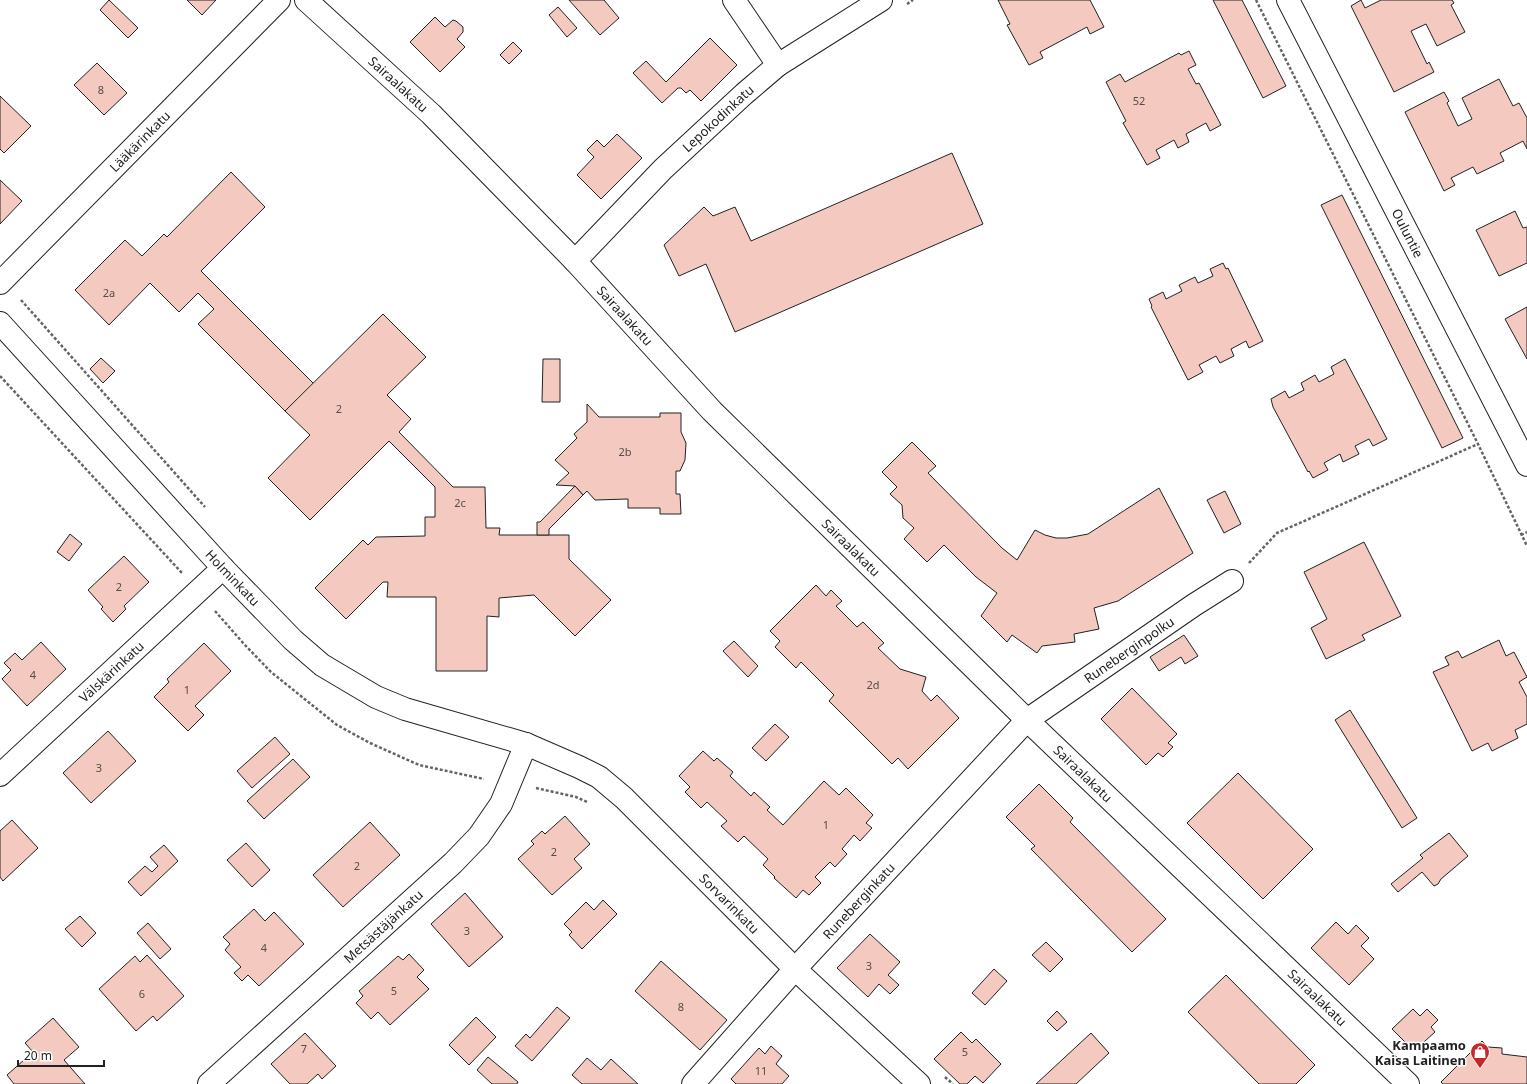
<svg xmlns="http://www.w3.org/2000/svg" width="1527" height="1084" font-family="'Noto Sans',sans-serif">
<rect width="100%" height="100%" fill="#fff"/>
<g fill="#f3c9c0" stroke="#222">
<polygon points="109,0 138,28 128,38 100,10"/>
<polygon points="187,0 216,0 202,15"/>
<polygon points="569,0 604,0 619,18 600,35"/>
<polygon points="998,0 1090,0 1104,27 1090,34 1087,27 1040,52 1043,58 1029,65 1007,25 1010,24"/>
<polygon points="1213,0 1242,0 1286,86 1263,98"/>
<polygon points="1361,0 1365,8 1381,0 1452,0 1454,3 1451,5 1465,32 1437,46 1426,24 1411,31 1427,64 1429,62 1434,72 1394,92 1351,6"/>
<polygon points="558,7 577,28 567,37 549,15"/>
<polygon points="435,17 445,27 453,20 456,21 463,27 463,32 457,39 465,47 440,72 410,42"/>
<polygon points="710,38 737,65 701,101 690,90 686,93 681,88 678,88 662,103 633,73 646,61 666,82"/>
<polygon points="513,42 522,51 509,64 500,55"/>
<polygon points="1189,51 1196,65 1188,69 1196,84 1199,83 1221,125 1210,131 1206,123 1186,134 1189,142 1178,148 1174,140 1156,150 1160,158 1147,165 1123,123 1126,121 1106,82 1120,74 1125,82 1179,53 1181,55"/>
<polygon points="97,63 127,93 104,115 74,85"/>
<polygon points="1499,79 1513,106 1519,103 1527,118 1527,149 1523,141 1500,153 1504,161 1477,174 1473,167 1451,178 1455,185 1444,191 1405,112 1444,92 1449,101 1447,103 1458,126 1472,119 1462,98"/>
<polygon points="0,96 31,126 4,153 0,149"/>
<polygon points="617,134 642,158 601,199 577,175 594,157 587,150 597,140 604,147"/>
<polygon points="952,153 983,224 735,332 706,264 679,276 664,245 704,207 713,216 735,207 751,241"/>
<polygon points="231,172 265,207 201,271 314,384 285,411 198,324 214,309 198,293 179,312 150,283 109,325 75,290 125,240 142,256 164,234 167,237"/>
<polygon points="0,180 22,201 0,224"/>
<polygon points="1342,195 1463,438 1442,448 1321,205"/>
<polygon points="1515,211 1523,228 1527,227 1527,263 1499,276 1476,230"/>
<polygon points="1223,263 1226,269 1228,268 1263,341 1249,348 1246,341 1231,349 1234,356 1220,363 1216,356 1199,365 1203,372 1188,380 1151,307 1152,306 1149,299 1163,292 1166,299 1182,291 1179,285 1195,277 1198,283 1213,276 1210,269"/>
<polygon points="1527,307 1527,359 1505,319"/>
<polygon points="383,314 426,357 387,395 411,419 399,432 453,487 485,487 486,528 500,528 499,535 569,535 569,559 611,600 575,636 534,595 499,598 499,617 487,616 487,671 436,671 436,597 387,597 388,582 383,582 346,619 315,588 363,540 368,545 376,537 425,536 425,517 435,517 435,487 389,441 310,520 268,478 310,435 285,411"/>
<polygon points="101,358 115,371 103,383 90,369"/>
<polygon points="543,359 560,359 560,402 542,402"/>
<polygon points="1345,359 1387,439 1373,446 1369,439 1355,446 1359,454 1343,462 1340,454 1324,463 1328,470 1313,478 1309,471 1308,472 1273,407 1271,399 1285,391 1289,398 1304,390 1301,383 1315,375 1319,382 1334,374 1331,367"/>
<polygon points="587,404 599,417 660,417 660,413 681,413 681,432 686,443 685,460 680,471 676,471 676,494 680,494 681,514 660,514 660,508 628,508 628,499 595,500 587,491 583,495 575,486 556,485 569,473 555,460 577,438 574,434 587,422"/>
<polygon points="912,442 936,466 928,473 1002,548 1017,560 1035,530 1045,535 1056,538 1067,538 1088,534 1159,488 1193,553 1118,601 1094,608 1099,629 1074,634 1075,642 1042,646 1037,653 1012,635 1007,642 981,616 997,593 976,577 944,545 927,562 904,539 914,528 903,518 902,505 890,494 897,487 882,472"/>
<polygon points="575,486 583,495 549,529 549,535 537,535 537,522 540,522"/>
<polygon points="1225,491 1241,524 1224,533 1207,500"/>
<polygon points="70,534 82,544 69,561 57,552"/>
<polygon points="1364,542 1401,616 1362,635 1365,640 1326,659 1311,628 1327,619 1304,572"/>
<polygon points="124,556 149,582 124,606 126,609 113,622 101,609 103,607 88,590"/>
<polygon points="816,585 826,596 831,590 842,601 836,606 857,627 863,622 884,643 878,648 900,669 926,677 922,691 931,701 937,695 959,718 908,769 898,758 892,764 829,701 834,695 801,662 796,668 775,647 780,641 770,631"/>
<polygon points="1184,635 1198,656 1185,664 1181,657 1159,671 1150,657"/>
<polygon points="1499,640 1506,656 1514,652 1527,677 1519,682 1527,697 1527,724 1515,730 1518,738 1492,751 1488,743 1472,751 1433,672 1449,665 1445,657 1458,651 1462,658"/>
<polygon points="734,641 758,666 748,677 723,651"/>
<polygon points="41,642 66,669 27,706 2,679 11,670 4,663 15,653 22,660"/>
<polygon points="204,643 231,671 195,706 204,715 188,731 154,697 169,682 167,679"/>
<polygon points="1132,688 1177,734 1168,743 1173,747 1163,757 1158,753 1146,765 1101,719"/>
<polygon points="1350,710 1417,818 1402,828 1335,720"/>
<polygon points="775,724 789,737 766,761 752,748"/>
<polygon points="108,731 136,761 91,803 63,773"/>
<polygon points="275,737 290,754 252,788 237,771"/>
<polygon points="703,751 714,761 717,758 733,772 730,776 751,796 754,792 770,807 767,810 783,825 824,781 839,795 846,788 873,815 866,823 872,828 860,841 854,835 842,849 847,854 835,867 830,862 815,877 821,883 809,895 803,890 796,898 774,878 775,877 763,865 768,859 744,836 738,842 721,826 727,821 707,802 701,808 685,792 690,787 679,776"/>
<polygon points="293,759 310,777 264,819 247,801"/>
<polygon points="1238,773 1313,849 1263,899 1187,823"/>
<polygon points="1039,784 1073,818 1070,822 1166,919 1132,952 1031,849 1035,846 1006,817"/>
<polygon points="565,816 590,844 574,859 582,868 552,895 518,859 534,844 531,841 542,831 545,834"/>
<polygon points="12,820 38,848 3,881 0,877 0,831"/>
<polygon points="370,822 400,855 343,907 313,875"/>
<polygon points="1449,833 1468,856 1441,879 1438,884 1434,886 1422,872 1398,892 1391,884 1423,858 1420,855"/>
<polygon points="246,843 270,870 252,887 227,860"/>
<polygon points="164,845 178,861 141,896 128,882 145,866 152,872 158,866 150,857"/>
<polygon points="465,893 503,937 469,967 431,924"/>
<polygon points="603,900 617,914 582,949 569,935 572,932 564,924 586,902 594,910"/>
<polygon points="254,909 265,921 274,912 304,944 259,986 248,975 242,981 234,973 241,967 225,950 230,944 223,937"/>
<polygon points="80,916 96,933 82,947 65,929"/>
<polygon points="1336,922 1348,934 1356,925 1369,938 1361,946 1374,959 1349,985 1311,948"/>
<polygon points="148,923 171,949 160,959 137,933"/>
<polygon points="870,934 900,962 888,975 899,985 890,994 879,984 868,997 837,968"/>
<polygon points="1046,942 1063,959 1050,972 1032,955"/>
<polygon points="409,954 424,970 417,977 429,989 390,1025 378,1012 371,1019 356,1003 363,996 359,991 398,956 403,960"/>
<polygon points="147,955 184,996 157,1021 153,1016 136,1031 99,989 135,956 140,962"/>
<polygon points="661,961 727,1020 700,1050 635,991"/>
<polygon points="994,969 1007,981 985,1005 972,993"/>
<polygon points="1226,975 1315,1065 1296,1084 1259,1084 1188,1012"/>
<polygon points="557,1007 570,1018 532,1061 515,1046 526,1034 530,1038"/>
<polygon points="1413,1009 1420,1016 1427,1009 1438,1020 1431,1027 1435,1032 1414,1051 1392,1029"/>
<polygon points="1057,1011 1067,1022 1057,1031 1047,1021"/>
<polygon points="476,1017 496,1037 469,1065 449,1045"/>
<polygon points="53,1018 79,1047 64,1060 85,1084 14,1084 7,1075 33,1052 25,1043"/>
<polygon points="961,1032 972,1043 976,1039 1001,1064 983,1083 975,1076 967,1084 960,1084 934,1059"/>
<polygon points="305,1033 336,1066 322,1079 318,1074 307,1084 290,1084 271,1064"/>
<polygon points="1091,1033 1109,1053 1076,1084 1036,1084"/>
<polygon points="1482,1041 1488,1047 1502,1048 1502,1054 1527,1057 1527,1084 1443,1084 1441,1082"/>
<polygon points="771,1046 782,1056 776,1064 789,1076 782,1084 736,1084 731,1079 759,1048 765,1054"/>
<polygon points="488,1057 518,1082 517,1084 492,1084 477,1070"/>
<polygon points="587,1058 601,1070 611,1059 638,1084 582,1084 572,1075"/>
</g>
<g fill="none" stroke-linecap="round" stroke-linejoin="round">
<g stroke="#222" stroke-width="24">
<g id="street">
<path id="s1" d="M306,0L431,114L575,261L712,411L1027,720L1408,1084"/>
<polyline points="734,0 778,65"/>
<path id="s2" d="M575,261L663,169L744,94L778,65L881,0"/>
<path id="s3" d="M0,283L279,0"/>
<path id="s4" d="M0,323L223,568L293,640L322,665L376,697L405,709L526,744L579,767L599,777L624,798L795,969L919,1084"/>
<path id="s5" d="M0,775L223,568"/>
<path id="s6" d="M209,1084L453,863L479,836L501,804L526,744"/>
<path id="s7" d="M693,1084L795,969L1027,720L1194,605L1232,581"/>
</g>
</g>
<g stroke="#222" stroke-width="24">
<g id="secondary">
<path id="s8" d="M1288,0L1527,465"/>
</g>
</g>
<g stroke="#646464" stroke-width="2.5" stroke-dasharray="3 2" stroke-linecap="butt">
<polyline points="1256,0 1478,444 1527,546"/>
<polyline points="907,4 913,0"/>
<polyline points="21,300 205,507"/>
<polyline points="0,376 182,573"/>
<polyline points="1521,535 1527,532"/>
<polyline points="1249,563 1277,533 1478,444"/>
<polyline points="215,611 244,644 271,672 337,725 370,743 419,765 484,779"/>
<polyline points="536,788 576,797 587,802"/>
<polyline points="945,1077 953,1084"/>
</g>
<use href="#street" stroke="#fff" stroke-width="22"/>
<use href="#secondary" stroke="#fff" stroke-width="22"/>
</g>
<defs>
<g id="shop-pin" transform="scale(1)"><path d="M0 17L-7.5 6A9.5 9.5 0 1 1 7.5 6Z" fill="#c62828" stroke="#fff"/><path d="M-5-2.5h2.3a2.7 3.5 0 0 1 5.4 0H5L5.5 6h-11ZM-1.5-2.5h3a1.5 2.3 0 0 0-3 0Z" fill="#fff"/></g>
</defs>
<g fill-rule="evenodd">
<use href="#shop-pin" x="1480" y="1052"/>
</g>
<g text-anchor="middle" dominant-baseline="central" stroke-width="3" stroke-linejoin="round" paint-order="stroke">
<g font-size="11" fill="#564c4a">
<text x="101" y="89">8</text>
<text x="1139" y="100">52</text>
<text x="109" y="292">2a</text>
<text x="339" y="408">2</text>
<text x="625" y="451">2b</text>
<text x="460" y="502">2c</text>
<text x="119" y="586">2</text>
<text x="33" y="674">4</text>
<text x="873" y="684">2d</text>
<text x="187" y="689">1</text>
<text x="99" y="767">3</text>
<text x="826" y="824">1</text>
<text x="554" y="851">2</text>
<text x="357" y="865">2</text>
<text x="467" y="930">3</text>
<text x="264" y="947">4</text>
<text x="869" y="965">3</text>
<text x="394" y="990">5</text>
<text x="142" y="993">6</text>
<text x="681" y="1006">8</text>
<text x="304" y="1048">7</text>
<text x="965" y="1051">5</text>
<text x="761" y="1070">11</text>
</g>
<g font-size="13" fill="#222" stroke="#fff">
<text stroke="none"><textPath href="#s1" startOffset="125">Sairaalakatu</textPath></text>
<text stroke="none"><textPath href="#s2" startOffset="202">Lepokodinkatu</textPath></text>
<text stroke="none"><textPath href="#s3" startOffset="199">Lääkärinkatu</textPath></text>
<text stroke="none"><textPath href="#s8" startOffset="262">Ouluntie</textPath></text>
<text stroke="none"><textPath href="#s1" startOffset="449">Sairaalakatu</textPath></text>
<text stroke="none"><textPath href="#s1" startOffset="773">Sairaalakatu</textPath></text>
<text stroke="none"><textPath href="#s4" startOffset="345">Holminkatu</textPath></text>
<text stroke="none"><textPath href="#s7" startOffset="618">Runeberginpolku</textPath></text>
<text stroke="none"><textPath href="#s5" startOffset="152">Välskärinkatu</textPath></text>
<text stroke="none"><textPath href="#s1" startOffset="1097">Sairaalakatu</textPath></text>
<text stroke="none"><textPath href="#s7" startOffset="247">Runeberginkatu</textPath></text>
<text stroke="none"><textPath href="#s4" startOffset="952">Sorvarinkatu</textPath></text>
<text stroke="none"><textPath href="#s6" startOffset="235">Metsästäjänkatu</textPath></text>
<text stroke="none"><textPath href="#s1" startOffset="1421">Sairaalakatu</textPath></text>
</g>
<g font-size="13" font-weight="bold" fill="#222" stroke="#fff" text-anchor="end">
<text x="1466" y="1045">Kampaamo<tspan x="1466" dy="15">Kaisa Laitinen</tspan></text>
</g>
</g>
<path d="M18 1060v6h86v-6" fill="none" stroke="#222222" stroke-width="2"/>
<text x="24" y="1060" font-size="12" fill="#222222" stroke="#ffffff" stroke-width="3" paint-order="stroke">20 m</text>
</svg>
